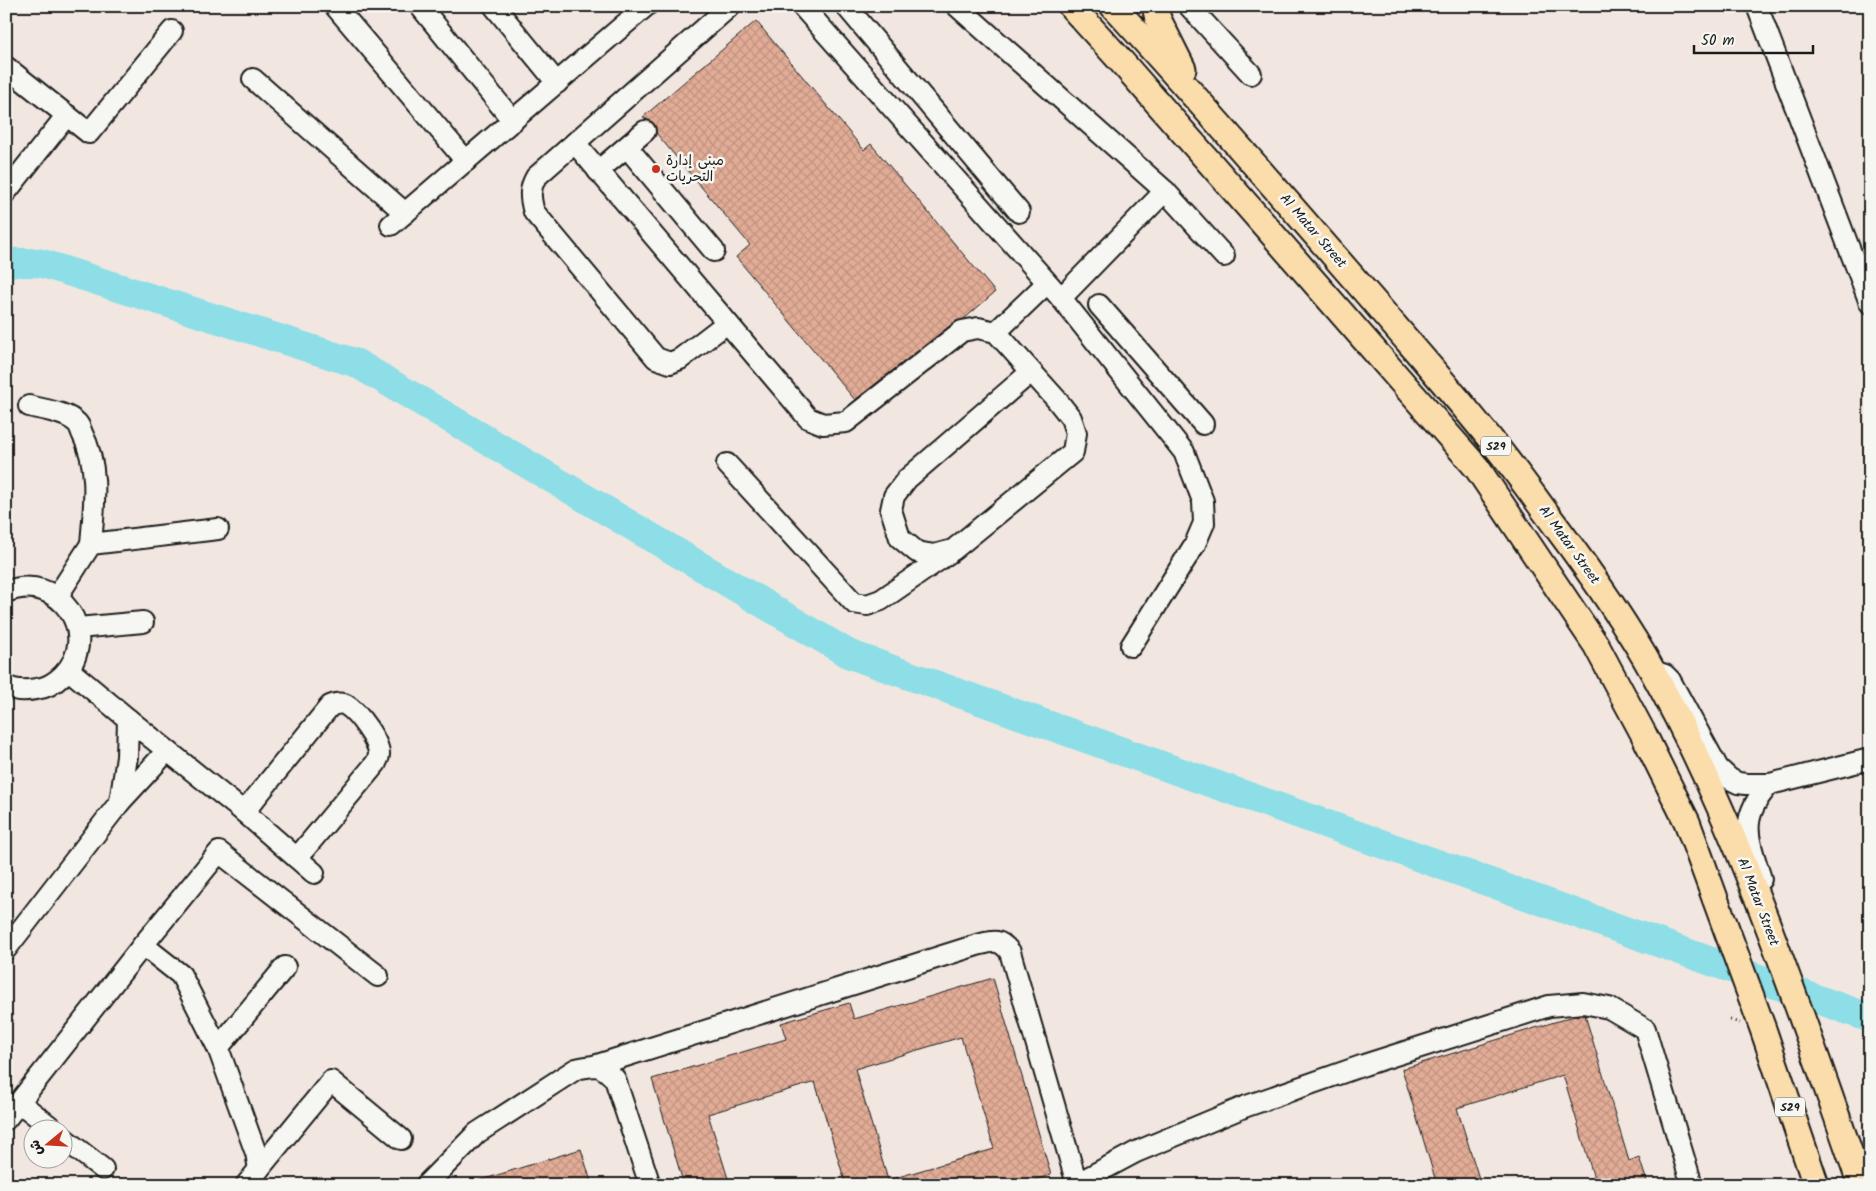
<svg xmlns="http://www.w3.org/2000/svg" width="1876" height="1191" font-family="Kalam,'Playpen Sans Arabic',sans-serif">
<defs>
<pattern id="building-cross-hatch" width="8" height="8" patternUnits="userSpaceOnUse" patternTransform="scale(1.25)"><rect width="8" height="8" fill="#e2ac96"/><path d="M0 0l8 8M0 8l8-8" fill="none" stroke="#c19381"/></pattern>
</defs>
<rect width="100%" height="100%" fill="#f2e7e0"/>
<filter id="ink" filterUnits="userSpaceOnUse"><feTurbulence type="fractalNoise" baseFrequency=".02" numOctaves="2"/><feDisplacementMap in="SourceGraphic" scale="10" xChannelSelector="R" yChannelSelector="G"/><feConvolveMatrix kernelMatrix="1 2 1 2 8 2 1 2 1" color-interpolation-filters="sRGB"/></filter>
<g filter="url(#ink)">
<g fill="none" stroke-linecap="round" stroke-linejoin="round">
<polyline stroke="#8ddee6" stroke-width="29" points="6,262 41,263 356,363 849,654 1870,1018"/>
</g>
<g fill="url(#building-cross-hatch)" stroke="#1c1c1c" fill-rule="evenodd">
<polygon points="756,21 864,150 871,144 995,292 964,319 955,322 855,400 736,257 750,245 656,133 654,124 643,117"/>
<path d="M993,978L1051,1175L1018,1185H846L815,1082L708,1114L730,1185H684L652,1079L786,1039L781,1023L849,1003L854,1019ZM961,1037L994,1149L888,1180L855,1069Z"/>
<polygon points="1585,1015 1629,1161 1639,1157 1648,1185 1596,1185 1563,1075 1457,1108 1481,1185 1437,1185 1402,1069 1574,1016"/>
<polygon points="581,1149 592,1185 476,1185 475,1182"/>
</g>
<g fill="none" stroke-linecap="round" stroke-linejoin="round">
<g stroke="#1c1c1c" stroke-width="24">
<g id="minor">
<polyline points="335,6 466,161"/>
<polyline points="420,6 513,121"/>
<polyline points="494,6 557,83"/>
<polyline points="802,6 1061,298 1184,452 1203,501 1204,523 1195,544 1131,646"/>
<polyline points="846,6 1019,212"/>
<polyline points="957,6 1165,191 1224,256"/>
<polyline points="1189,6 1251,74"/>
<polyline points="1757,6 1870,303"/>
<polyline points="6,67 89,133 172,31"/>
<polyline points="253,79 405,213"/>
<polyline points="575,143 808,418 823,424 846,422 962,331 978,328 996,332 1056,399 1071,418 1076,433 1073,452 953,550 934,555 917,552 900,538 891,510 894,496 907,479 1031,372"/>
<polyline points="627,147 714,251"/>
<polyline points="598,171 645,131"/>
<polyline points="6,192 67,115"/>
<polyline points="391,225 646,6"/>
<polyline points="1061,298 1165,191"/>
<polyline points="1099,305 1203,424"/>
<path d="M727,323L680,359L670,363L656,358L534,212C530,198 529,189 536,177L730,6"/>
<polyline points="996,332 1047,283"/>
<path d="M29,406C44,410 66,412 77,423C79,425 81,430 82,433C100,468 94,506 91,544"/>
<polyline points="727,464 854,603 867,605 881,600 949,553"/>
<path d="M6,592C58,570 103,635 63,675C56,682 47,688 36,689C26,691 15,691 6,686"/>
<polyline points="57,597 91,544 218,529"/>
<polyline points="78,628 143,622"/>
<polyline points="69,670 128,719 244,812 314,873"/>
<polyline points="1653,671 1665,675 1670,680 1718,768 1730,779 1738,783 1746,784 1770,784 1870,759"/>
<polyline points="120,802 127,757 128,719"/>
<path d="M244,812L330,706C335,704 341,702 346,705C357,711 380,742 379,755C379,758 377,760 376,763L297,858"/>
<path d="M1761,879C1749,839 1737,819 1770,784"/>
<polyline points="143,945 181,975 218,1048 256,1153 259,1169"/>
<polyline points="6,949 120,802 167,751"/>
<polyline points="218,1048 285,967"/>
<path d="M594,1066L977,945C993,941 999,938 1010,952L1077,1184"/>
<polyline points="20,1103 52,1128"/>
<polyline points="6,1119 143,945 219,852 378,976"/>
<polyline points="62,1137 103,1169"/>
<polyline points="246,1185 331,1081 401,1139"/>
<path d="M426,1185L477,1133L576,1069C596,1065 600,1063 615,1079L650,1185"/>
<polyline points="1074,1185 1136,1152 1244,1107 1364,1065 1549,1006 1583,1003 1609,1008 1645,1029 1692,1185"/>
</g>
</g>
<g stroke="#1c1c1c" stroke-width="29">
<g id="major">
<polyline points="1071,6 1120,60 1477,468 1596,645 1644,735 1687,822 1763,1029 1816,1185"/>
<path d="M1113,6C1203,104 1289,204 1376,304C1416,351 1457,397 1495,445C1516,471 1535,498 1555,525C1590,572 1625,621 1653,672C1742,832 1800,1013 1861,1185"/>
<polyline points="1155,6 1158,19 1183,69"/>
</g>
</g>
<polyline stroke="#1c1c1c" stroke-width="3" stroke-dasharray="1 4" stroke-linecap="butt" points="1730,1020 1740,1023"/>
<use href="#minor" stroke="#f6f6f2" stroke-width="20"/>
<use href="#major" stroke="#fbddab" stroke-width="25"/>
</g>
</g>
<circle fill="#c8321e" stroke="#f6f6f2" stroke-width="2" cx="656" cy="169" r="5"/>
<g text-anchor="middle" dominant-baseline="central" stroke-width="5" stroke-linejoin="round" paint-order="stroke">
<g fill="#f6f6f2" stroke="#5d5d5c" stroke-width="1">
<rect x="1481" y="436.5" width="30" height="19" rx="4"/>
<rect x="1775" y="1097.5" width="30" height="19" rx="4"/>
</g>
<g font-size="12" font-weight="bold" fill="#1c1c1c">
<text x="1496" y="446">S29</text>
<text x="1790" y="1107">S29</text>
</g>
<g font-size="14" fill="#1c1c1c" stroke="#f6f6f2" text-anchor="start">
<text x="666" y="161">مبنى إدارة<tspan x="666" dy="16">التحريات</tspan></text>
</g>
<g font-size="14" fill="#1c1c1c" stroke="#f6f6f2">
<text transform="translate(1313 231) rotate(49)">Al Matar Street</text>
<text transform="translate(1569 545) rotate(54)">Al Matar Street</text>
<text transform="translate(1758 902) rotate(69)">Al Matar Street</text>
</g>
</g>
<rect width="1876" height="1191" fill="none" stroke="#f6f6f2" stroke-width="25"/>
<rect x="12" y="12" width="1851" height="1166" fill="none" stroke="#1c1c1c" stroke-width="2" filter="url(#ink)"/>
<g transform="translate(48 1144) rotate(252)"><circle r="24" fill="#f6f6f2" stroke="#9f9f9c"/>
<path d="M0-4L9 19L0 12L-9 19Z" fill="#c8321e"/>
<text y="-8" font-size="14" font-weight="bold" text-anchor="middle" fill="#1c1c1c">ش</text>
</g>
<path d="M1694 45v8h119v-8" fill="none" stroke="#1c1c1c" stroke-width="2.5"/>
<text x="1701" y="45" font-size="15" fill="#1c1c1c" stroke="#f6f6f2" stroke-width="4" paint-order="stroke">50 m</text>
</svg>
